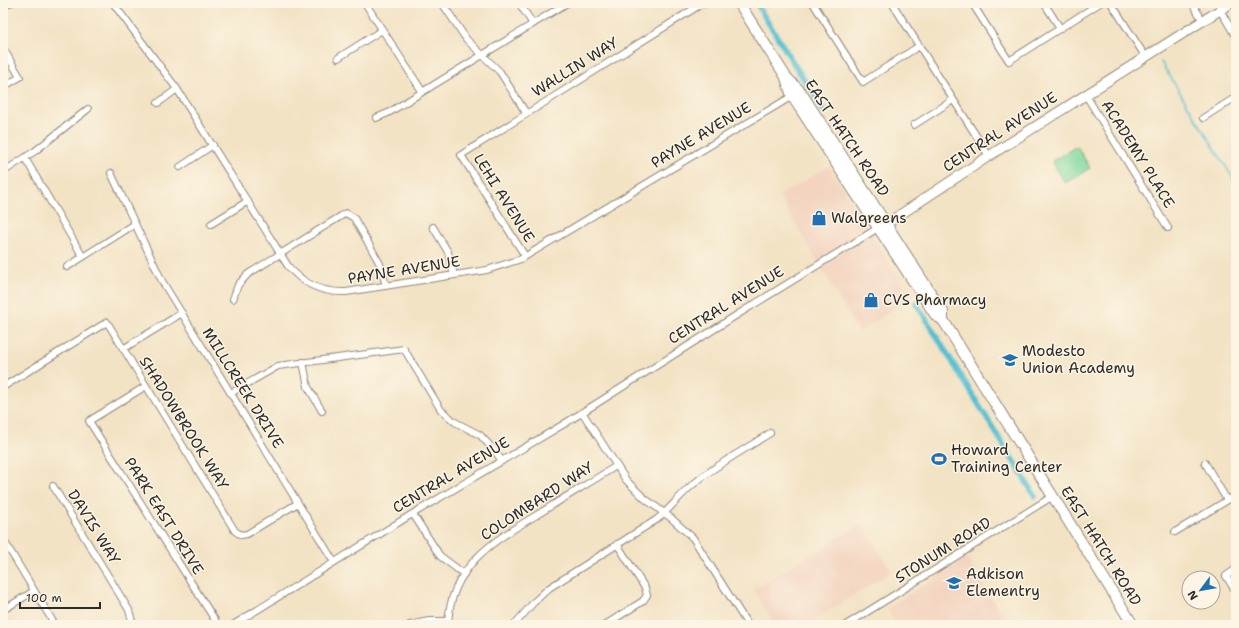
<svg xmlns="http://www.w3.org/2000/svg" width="1239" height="628" font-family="'Shantell Sans',sans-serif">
<rect width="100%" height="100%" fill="#fcf5e5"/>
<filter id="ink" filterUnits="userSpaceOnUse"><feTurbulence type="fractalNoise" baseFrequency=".025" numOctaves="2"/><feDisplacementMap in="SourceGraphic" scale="8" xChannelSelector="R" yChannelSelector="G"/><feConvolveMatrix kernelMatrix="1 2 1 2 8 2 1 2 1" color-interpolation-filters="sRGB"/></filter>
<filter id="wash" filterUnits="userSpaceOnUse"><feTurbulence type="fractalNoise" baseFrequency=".012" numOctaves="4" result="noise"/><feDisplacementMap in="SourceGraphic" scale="16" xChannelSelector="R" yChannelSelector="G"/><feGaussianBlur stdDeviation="0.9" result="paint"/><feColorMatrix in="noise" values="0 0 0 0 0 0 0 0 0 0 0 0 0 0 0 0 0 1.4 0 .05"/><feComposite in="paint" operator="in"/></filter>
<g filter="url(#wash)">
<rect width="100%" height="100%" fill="#f3e3c5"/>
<g fill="#f3d4bf">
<polygon points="829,166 911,298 859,332 779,196"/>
<polygon points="862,524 892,572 806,625 775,625 753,589"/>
<polygon points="967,558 1008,625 897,625 887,608"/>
</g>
<polygon fill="#81d99e" stroke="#568264" points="1077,146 1090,168 1065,183 1052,161"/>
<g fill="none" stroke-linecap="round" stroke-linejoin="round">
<polyline stroke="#56c0d2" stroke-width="1.5" points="1161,62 1236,183"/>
<g stroke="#56c0d2" stroke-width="5.5">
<polyline points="756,3 823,110"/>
<polyline points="916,303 1035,496"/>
</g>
</g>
</g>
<g filter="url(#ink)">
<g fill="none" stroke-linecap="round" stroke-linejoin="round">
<g stroke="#8f8778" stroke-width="8">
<g id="street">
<path d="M113,3L177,89L288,266C303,284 322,293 346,292L487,270L521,259L794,95"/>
<polyline points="365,3 422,91"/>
<polyline points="442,3 467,40 500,72 526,113"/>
<polyline points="519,3 533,24"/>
<polyline points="813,3 863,82 919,46"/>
<polyline points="892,3 989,156"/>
<polyline points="972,3 1009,61 1100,3"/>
<polyline points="1044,3 1060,28"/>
<polyline points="1111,3 1145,56"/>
<polyline points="1192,3 1203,21"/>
<polyline points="3,7 10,3"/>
<polyline points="1220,10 1236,37"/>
<polyline points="3,48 20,77 3,87"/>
<polyline points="338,58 382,30"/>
<polyline points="1085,94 1168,228"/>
<polyline points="158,103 177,89"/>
<polyline points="376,118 388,113 567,3"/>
<polyline points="1203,118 1236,97"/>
<polyline points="914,125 953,100"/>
<polyline points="25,158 83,257"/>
<polyline points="180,167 213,145"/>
<polyline points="3,172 35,151 88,109"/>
<polyline points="111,173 162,281 334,562"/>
<polyline points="211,224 248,201"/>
<polyline points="433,227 448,252 454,275"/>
<polyline points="525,256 461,155 703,3"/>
<polyline points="67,267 135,224"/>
<polyline points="233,299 238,285 248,274 346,213 354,218 380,264 386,286"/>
<polyline points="123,349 182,313"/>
<polyline points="303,362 308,387 322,411"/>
<polyline points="146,386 89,421 218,625"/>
<polyline points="3,387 107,322 235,531 241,535 247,534 298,503"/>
<polyline points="231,393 278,366 404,349 441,410 455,422 480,435 494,450 502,461"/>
<polyline points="582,412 626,480 644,498 671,518 693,538 748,625"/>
<polyline points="1205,463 1227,500"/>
<polyline points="53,486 129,610 133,625"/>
<polyline points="413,514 440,556 464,574"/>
<polyline points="1175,532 1236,495"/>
<polyline points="3,539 55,625"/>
<polyline points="1236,569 1226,576 1236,592"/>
<polyline points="3,610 34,591"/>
<polyline points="233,625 409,516 564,424 740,313 878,228"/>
<polyline points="359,625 366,625"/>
<polyline points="410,625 429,621 448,621"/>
<path d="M448,625C450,565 495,540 540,513C565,497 591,482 616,466"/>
<path d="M514,625L534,602L549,588L656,520C671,509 681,493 696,482C719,463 746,449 770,433"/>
<polyline points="605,625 643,601 647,595 645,588 617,544"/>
<polyline points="846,625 1053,496"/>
</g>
</g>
<g stroke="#8f8778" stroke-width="11">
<polyline id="secondary" points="880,228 989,156 1231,3"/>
</g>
<g stroke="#8f8778" stroke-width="12">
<g id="primary">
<polyline points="739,3 786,77 800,91 943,312 943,320 1133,625"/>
<polyline points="786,78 792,96 936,316 943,320"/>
</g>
</g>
<use href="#street" stroke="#fff" stroke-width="6"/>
<use href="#secondary" stroke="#fff" stroke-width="9"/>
<use href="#primary" stroke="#fff" stroke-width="10"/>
</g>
</g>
<defs>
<g id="shop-bare" transform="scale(1.2)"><path d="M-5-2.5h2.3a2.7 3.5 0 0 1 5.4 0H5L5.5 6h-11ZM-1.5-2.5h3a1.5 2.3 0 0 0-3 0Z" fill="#1f6fb2" stroke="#fcf5e5" stroke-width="2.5" paint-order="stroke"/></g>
<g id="school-bare" transform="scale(1.2)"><path d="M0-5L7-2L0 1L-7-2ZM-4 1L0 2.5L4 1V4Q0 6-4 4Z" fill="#1f6fb2" stroke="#fcf5e5" stroke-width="2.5" paint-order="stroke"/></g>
<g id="stadium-bare" transform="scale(1.2)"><path d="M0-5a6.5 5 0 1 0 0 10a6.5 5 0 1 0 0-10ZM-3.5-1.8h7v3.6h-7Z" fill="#1f6fb2" stroke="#fcf5e5" stroke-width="2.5" paint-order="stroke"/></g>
</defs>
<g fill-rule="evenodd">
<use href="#shop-bare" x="819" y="218"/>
<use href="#shop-bare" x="871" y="300"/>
<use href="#school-bare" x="1010" y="360"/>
<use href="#stadium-bare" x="939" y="459"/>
<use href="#school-bare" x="954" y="583"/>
</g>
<g text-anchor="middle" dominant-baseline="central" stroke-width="3" stroke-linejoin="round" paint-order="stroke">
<g font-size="15" fill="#2b2b2b" stroke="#fcf5e5">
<text transform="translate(575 67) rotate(-32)">WALLIN WAY</text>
<text transform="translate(1000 132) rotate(-33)">CENTRAL AVENUE</text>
<text transform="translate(701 135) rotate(-31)">PAYNE AVENUE</text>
<text transform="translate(847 138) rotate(56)">EAST HATCH ROAD</text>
<text transform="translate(1138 154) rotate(58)">ACADEMY PLACE</text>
<text transform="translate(504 198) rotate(58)">LEHI AVENUE</text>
<text transform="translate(404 270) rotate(-9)">PAYNE AVENUE</text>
<text transform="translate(726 305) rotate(-32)">CENTRAL AVENUE</text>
<text transform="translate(243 388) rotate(58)">MILLCREEK DRIVE</text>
<text transform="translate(184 423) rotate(58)">SHADOWBROOK WAY</text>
<text transform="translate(451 475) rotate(-31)">CENTRAL AVENUE</text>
<text transform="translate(537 501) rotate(-33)">COLOMBARD WAY</text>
<text transform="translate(164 516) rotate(58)">PARK EAST DRIVE</text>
<text transform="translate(94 527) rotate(58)">DAVIS WAY</text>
<text transform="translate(1101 546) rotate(58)">EAST HATCH ROAD</text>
<text transform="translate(943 550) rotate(-32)">STONUM ROAD</text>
</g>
<g font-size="15" fill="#2b2b2b" stroke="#fcf5e5" text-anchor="start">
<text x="831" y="218">Walgreens</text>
<text x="883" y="300">CVS Pharmacy</text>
<text x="1022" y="351">Modesto<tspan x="1022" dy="17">Union Academy</tspan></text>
<text x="951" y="450">Howard<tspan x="951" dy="17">Training Center</tspan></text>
<text x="966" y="574">Adkison<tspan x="966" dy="17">Elementry</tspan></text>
</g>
</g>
<rect width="1239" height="628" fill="none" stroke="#fcf5e5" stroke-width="16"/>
<g transform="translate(1201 590) rotate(238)"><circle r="19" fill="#fcf5e5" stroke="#a8a49b"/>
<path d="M0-3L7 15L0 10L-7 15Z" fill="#1f6fb2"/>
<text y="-6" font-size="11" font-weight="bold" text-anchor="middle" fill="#2b2b2b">N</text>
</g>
<path d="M20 602v6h80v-6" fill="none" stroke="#2b2b2b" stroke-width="2"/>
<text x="26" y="602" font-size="12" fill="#2b2b2b" stroke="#fcf5e5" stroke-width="3" paint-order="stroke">100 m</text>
</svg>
